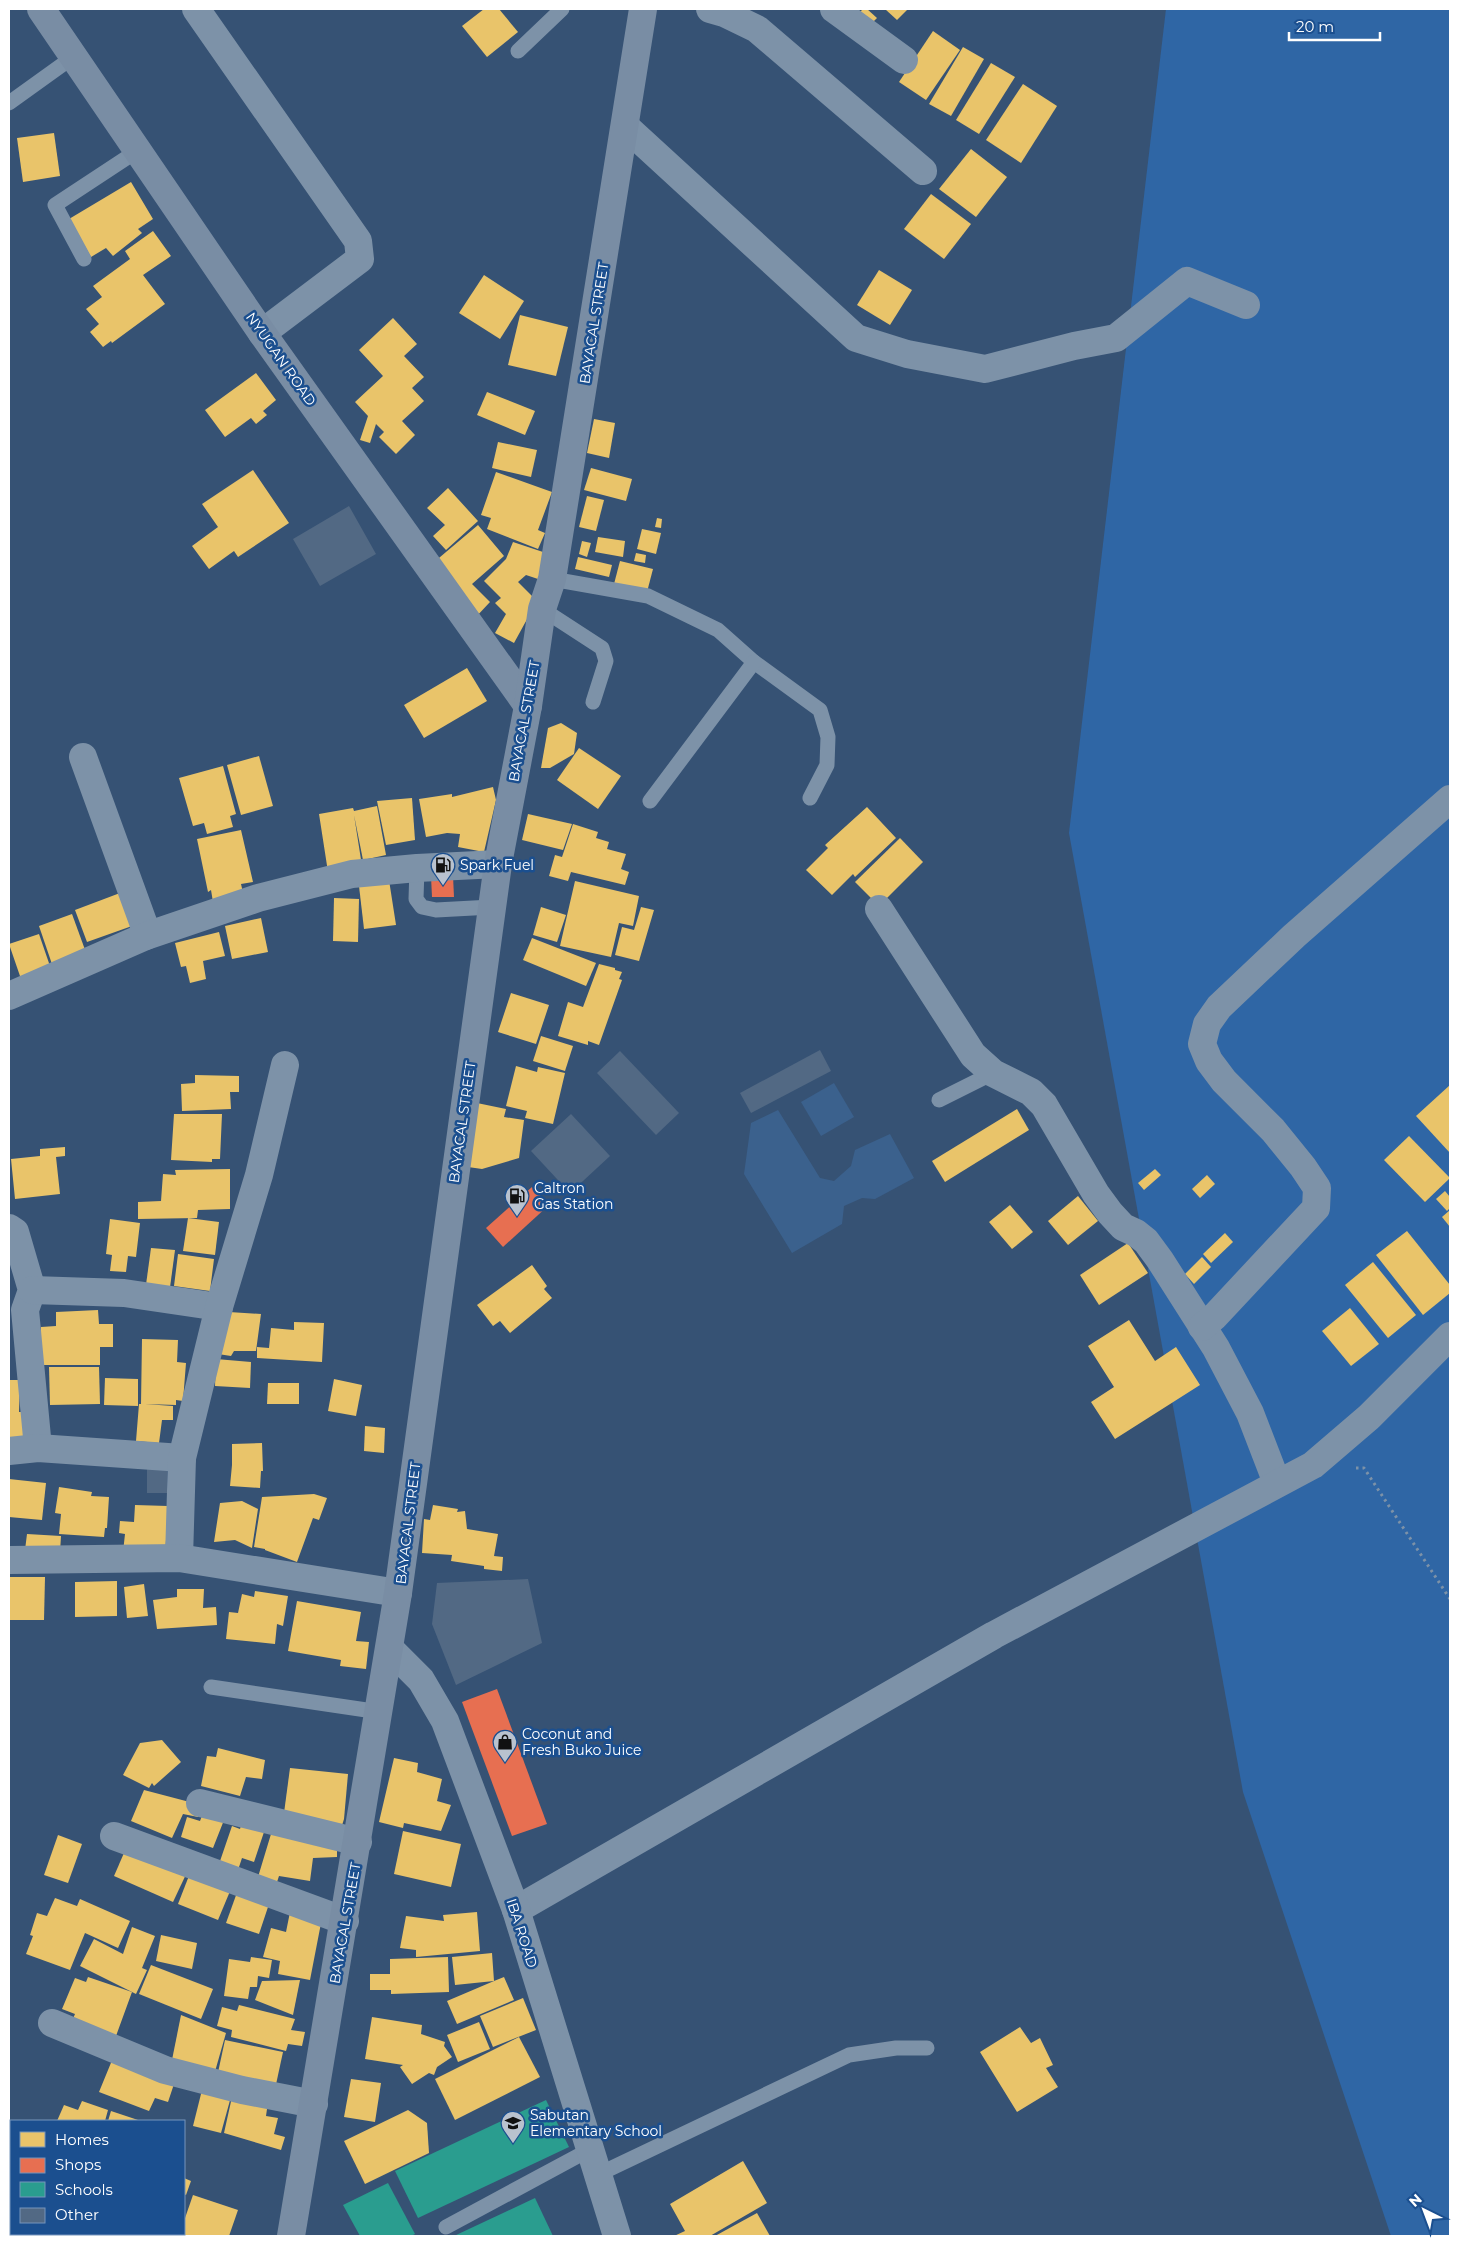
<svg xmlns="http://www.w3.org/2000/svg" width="1459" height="2245" font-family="Montserrat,sans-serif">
<rect width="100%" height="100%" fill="#365274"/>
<polygon fill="#2f66a5" points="1166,9 1450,9 1450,2236 1391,2236 1243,1792 1069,833"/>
<g fill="#3b618d">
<polygon points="834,1083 854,1117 821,1136 801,1102"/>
<polygon points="778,1110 820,1178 834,1181 851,1166 855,1150 890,1134 914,1178 875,1199 862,1198 844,1206 842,1224 792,1253 744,1174 751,1123"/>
</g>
<g fill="#e9c46a">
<polygon points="484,9 499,9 518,32 487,57 462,26"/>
<polygon points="863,9 867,9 877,18 871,24 859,13"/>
<polygon points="885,9 908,9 897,20"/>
<polygon points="933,31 960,50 926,100 899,82"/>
<polygon points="963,47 984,59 951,116 929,104"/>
<polygon points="991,63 1015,77 979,134 956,120"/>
<polygon points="1023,84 1057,106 1021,163 986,140"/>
<polygon points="54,133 60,176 23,182 17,138"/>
<polygon points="971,149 1007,177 976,217 939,189"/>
<polygon points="131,182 153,219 138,229 142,233 113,256 106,248 91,257 69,219"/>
<polygon points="931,194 971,224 944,259 904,229"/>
<polygon points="153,231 171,256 143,275 165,304 112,343 111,341 103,347 90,332 99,324 86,309 102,297 93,286 130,259 125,251"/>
<polygon points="879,270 912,290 890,325 857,305"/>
<polygon points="484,275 524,301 500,339 459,313"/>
<polygon points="520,315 568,327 556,376 508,365"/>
<polygon points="393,318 417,344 404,356 424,377 412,388 424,401 402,421 415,435 396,454 379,437 384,432 376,424 370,443 360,440 368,416 355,402 383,376 359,350"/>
<polygon points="256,373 276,400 263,411 267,415 256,424 251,418 225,437 205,410"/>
<polygon points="487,392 535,411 525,435 477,415"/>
<polygon points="594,419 615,423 609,458 587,453"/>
<polygon points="498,442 537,450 531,477 492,468"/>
<polygon points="591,468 632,479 626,501 584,490"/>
<polygon points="253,470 289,523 238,557 234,551 209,569 192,546 218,527 202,504"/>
<polygon points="496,472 552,492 538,530 545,533 538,549 487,529 491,518 481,515"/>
<polygon points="448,488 478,521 446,550 433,536 445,525 427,508"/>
<polygon points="587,496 604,500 596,531 579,527"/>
<polygon points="657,518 662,519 661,528 655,527"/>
<polygon points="478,525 504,556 472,584 490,602 475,618 433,563"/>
<polygon points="642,529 661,533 656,554 637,549"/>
<polygon points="598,537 625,541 623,557 595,552"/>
<polygon points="582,541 591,543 587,557 579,554"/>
<polygon points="513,542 546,553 538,579 526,575 518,582 537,601 514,643 495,633 506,614 495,603 501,598 484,581 506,559"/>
<polygon points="636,553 646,555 645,563 634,561"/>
<polygon points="578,557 612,565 609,577 575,569"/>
<polygon points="620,561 653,569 647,592 614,584"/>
<polygon points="467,668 487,701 424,738 404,705"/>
<polygon points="561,723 577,733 574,754 550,768 541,768 548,728"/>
<polygon points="579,748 621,776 598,809 557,780"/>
<polygon points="259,756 273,806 241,815 227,765"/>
<polygon points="223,766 236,814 230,816 233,827 207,834 204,823 193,826 179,778"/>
<polygon points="493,787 496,800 484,852 458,847 460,834 447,833 426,837 419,799 452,794 452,797"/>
<polygon points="412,798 415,840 386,845 377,801"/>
<polygon points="377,806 386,855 363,860 354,815 362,866 328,872 319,814 353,808 354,811"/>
<polygon points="867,807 896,838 855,877 853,874 832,895 806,870 828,848 825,845"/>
<polygon points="528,814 572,824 563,850 522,840"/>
<polygon points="573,824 598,832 596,838 609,842 607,849 626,854 621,869 629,872 625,885 571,872 568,881 549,876 555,855 562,857"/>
<polygon points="241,830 253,882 241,884 244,897 213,902 211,890 208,892 197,839"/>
<polygon points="900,838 923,862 879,906 855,882"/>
<polygon points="389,880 396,925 364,929 359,886"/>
<polygon points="575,881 639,896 633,926 619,923 611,957 560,946"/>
<polygon points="120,893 132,926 87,942 75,910"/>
<polygon points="334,898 359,899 358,942 333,941"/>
<polygon points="541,907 566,915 557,942 533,935"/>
<polygon points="641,907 654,910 639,961 615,955 622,927 634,930"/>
<polygon points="72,914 88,958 54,970 39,926"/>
<polygon points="261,918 268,952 232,959 225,926"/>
<polygon points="219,932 225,956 203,961 206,979 190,983 186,966 181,967 175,943"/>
<polygon points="39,934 51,969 21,979 9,944"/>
<polygon points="532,938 596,963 586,986 523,960"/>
<polygon points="599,964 615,968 615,970 622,972 619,979 622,980 599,1045 588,1041 588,1045 558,1036 568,1002 583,1007"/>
<polygon points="511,993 549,1005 536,1044 498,1032"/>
<polygon points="541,1036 573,1046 565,1071 533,1061"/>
<polygon points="516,1066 537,1072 538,1067 565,1073 553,1124 525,1118 527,1111 506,1106"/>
<polygon points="195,1075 239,1076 239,1092 230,1092 231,1109 182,1111 181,1084 195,1083"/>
<polygon points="1450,1085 1450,1153 1416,1116"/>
<polygon points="477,1103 506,1109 504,1117 524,1120 519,1158 482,1169 468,1167"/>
<polygon points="1017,1109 1029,1130 945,1182 932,1161"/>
<polygon points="174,1114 222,1114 220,1159 212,1159 212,1162 171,1160"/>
<polygon points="1409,1136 1450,1178 1425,1202 1384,1160"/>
<polygon points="65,1147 65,1156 56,1157 60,1194 15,1199 11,1159 40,1156 40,1149"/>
<polygon points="230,1169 230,1209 198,1210 197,1218 138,1219 138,1202 161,1201 163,1174 176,1175 175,1170"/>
<polygon points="1155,1169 1161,1175 1144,1190 1138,1183"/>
<polygon points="1207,1175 1215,1184 1200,1198 1192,1189"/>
<polygon points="1445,1191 1450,1197 1450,1208 1447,1211 1436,1199"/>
<polygon points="1078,1196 1098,1221 1068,1245 1048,1221"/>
<polygon points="1010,1205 1033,1232 1012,1249 989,1222"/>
<polygon points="1450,1210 1450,1227 1442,1217"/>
<polygon points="188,1218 219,1222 215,1255 183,1251"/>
<polygon points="110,1219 140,1223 136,1257 128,1256 126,1272 110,1271 112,1255 106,1254"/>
<polygon points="1407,1231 1450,1285 1450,1293 1423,1315 1376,1255"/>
<polygon points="1225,1233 1233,1242 1211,1263 1203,1254"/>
<polygon points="1128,1243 1148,1273 1099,1305 1080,1275"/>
<polygon points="151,1248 175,1250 169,1295 145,1292"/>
<polygon points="178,1254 214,1259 210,1291 174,1286"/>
<polygon points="1202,1257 1211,1267 1194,1284 1185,1274"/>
<polygon points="1373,1262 1416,1315 1388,1338 1345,1285"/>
<polygon points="532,1265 547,1286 544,1289 552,1298 510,1333 500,1321 493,1326 477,1305"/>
<polygon points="1350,1308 1379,1344 1351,1366 1322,1331"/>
<polygon points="98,1310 99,1324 113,1324 113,1347 100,1347 100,1365 41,1365 41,1327 56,1326 56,1312"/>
<polygon points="229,1312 261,1314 256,1351 234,1351 231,1356 218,1354"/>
<polygon points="1129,1320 1155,1361 1176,1347 1200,1385 1115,1439 1091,1402 1114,1387 1088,1346"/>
<polygon points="294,1322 324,1323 322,1362 257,1358 257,1347 269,1348 271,1328 294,1330"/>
<polygon points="142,1339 178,1340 177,1362 186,1363 183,1401 176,1400 176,1405 145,1404 173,1406 173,1420 162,1420 159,1443 136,1441 139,1404 141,1404"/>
<polygon points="216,1359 251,1362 250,1388 215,1386"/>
<polygon points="49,1367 99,1367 100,1404 50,1405"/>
<polygon points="105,1378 138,1379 138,1406 104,1405"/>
<polygon points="334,1379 362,1385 356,1416 328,1411"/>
<polygon points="9,1380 20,1380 19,1412 34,1412 33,1448 9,1448"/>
<polygon points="268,1383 299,1383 299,1404 267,1404"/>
<polygon points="365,1426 385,1428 384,1453 364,1451"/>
<polygon points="262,1443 263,1471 261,1471 260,1488 230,1486 232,1465 232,1444"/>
<polygon points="9,1479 46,1483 42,1520 9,1517"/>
<polygon points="59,1487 92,1492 91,1496 109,1497 107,1528 105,1528 104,1537 59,1534 61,1514 55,1513"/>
<polygon points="314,1494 327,1498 319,1520 313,1518 297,1562 265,1550 265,1549 254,1547 262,1497"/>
<polygon points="242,1501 258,1509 252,1548 235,1540 214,1542 220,1503"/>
<polygon points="135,1505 168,1506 165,1557 123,1552 125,1534 119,1533 120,1521 134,1522"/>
<polygon points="433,1505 458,1509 457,1512 465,1511 467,1529 498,1534 494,1556 503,1557 502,1571 484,1569 484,1566 451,1561 452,1555 422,1553 424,1519 430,1520"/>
<polygon points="27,1534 61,1536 60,1552 25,1550"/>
<polygon points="9,1577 45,1577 44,1620 9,1620"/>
<polygon points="117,1581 117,1616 75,1617 75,1582"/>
<polygon points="144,1584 148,1616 127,1618 124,1587"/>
<polygon points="177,1589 204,1589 203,1608 216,1607 217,1625 157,1629 153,1600 177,1597"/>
<polygon points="255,1591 288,1596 283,1626 277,1624 275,1644 226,1639 229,1612 238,1613 242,1594 254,1597"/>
<polygon points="297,1601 361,1612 356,1641 369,1642 366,1669 340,1666 341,1660 288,1651"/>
<polygon points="162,1740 181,1762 154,1786 152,1783 149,1788 123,1775 140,1743"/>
<polygon points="218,1748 265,1760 262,1779 246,1777 240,1796 201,1786 207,1756 216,1757"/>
<polygon points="394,1758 418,1763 417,1772 442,1779 437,1801 451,1805 441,1831 404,1823 403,1828 379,1822"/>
<polygon points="290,1768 348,1774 344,1819 340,1832 284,1813"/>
<polygon points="144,1790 201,1805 198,1817 183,1814 172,1838 131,1821"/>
<polygon points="205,1808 226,1815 213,1848 181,1837 187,1817 200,1821"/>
<polygon points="244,1816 267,1823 254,1862 242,1858 238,1870 219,1864 232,1826 240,1829"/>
<polygon points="403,1831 461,1844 451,1887 394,1874"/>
<polygon points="271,1834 337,1839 337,1857 313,1858 310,1881 279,1876 277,1882 258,1877"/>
<polygon points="58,1835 82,1844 68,1883 44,1875"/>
<polygon points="124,1853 189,1868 173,1902 114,1876"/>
<polygon points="192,1868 233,1884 218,1920 178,1904"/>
<polygon points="239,1887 271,1898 259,1934 226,1923"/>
<polygon points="55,1898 77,1906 80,1899 130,1921 118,1948 85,1933 70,1970 26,1954 33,1936 30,1935 37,1913 47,1916"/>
<polygon points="290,1912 322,1918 310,1980 278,1974 280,1961 263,1957 271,1928 286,1932"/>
<polygon points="477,1912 480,1951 416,1957 416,1950 400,1948 406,1916 444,1921 443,1915"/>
<polygon points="132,1927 155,1936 142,1968 147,1970 136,1994 80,1966 94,1939 123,1954"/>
<polygon points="161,1935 197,1943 192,1969 156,1961"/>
<polygon points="492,1953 494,1981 504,1977 514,2000 457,2024 447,2001 494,1981 455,1985 452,1957"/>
<polygon points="251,1957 272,1960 269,1978 258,1976 257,1987 250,1987 248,1999 224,1996 229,1959 250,1962"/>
<polygon points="448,1957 449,1992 391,1994 391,1990 370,1990 370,1974 390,1974 390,1959"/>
<polygon points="151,1965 213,1989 201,2019 139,1994"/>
<polygon points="88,1977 132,1992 116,2036 72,2021 75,2014 62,2009 75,1978 86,1982"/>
<polygon points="300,1980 293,2015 255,2000 262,1981"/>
<polygon points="523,1998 536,2030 493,2047 480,2016"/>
<polygon points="239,2005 295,2019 291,2030 305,2032 302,2046 288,2044 286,2051 231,2037 232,2030 217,2026 222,2007 237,2011"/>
<polygon points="181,2015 226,2033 214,2075 172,2060"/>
<polygon points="372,2017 422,2025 421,2034 445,2042 444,2046 452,2057 437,2067 434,2075 429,2073 412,2084 400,2067 403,2065 365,2059"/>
<polygon points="479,2022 490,2049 458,2062 447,2035"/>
<polygon points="1020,2027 1031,2043 1040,2038 1053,2065 1046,2068 1058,2087 1017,2112 980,2052"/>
<polygon points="519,2037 540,2077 455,2120 435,2079"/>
<polygon points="225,2040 283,2052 275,2089 217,2077"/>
<polygon points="115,2053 174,2084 168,2102 155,2098 149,2111 99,2092"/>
<polygon points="351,2079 381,2083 375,2122 344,2117"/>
<polygon points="203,2086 232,2093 221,2133 193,2126"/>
<polygon points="232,2097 268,2102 266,2116 278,2118 274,2134 285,2137 281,2150 224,2133"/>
<polygon points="82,2101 108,2110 105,2121 57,2121 64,2105 78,2110"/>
<polygon points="408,2110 427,2123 429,2153 365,2184 344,2141"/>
<polygon points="111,2111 141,2121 108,2121"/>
<polygon points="743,2161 767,2203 710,2236 674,2236 685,2231 670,2204"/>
<polygon points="184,2178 191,2181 186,2195 184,2194"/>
<polygon points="193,2195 238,2210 229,2236 184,2235 184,2221"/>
<polygon points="757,2213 770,2236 715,2236"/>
<polygon points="142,2234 174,2234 173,2236 142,2236"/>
</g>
<g fill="#e76f51">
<polygon points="431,876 453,876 454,897 432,897"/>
<polygon points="532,1187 549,1205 503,1247 486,1228"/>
<polygon points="497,1689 547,1824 512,1836 462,1702"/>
</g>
<g fill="#2a9d8f">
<polygon points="546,2100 569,2147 418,2218 395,2171"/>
<polygon points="388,2183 415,2234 411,2236 360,2236 343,2205"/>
<polygon points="535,2198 553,2236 454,2236"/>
</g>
<g fill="#526984">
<polygon points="349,506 376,554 320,586 293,539"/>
<polygon points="820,1050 831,1071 751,1113 740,1093"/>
<polygon points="620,1051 679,1113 656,1135 597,1073"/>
<polygon points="571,1114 610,1156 570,1193 531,1151"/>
<rect x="147" y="1465" width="20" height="28"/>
<polygon points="528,1579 542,1643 456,1685 432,1624 437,1583"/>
</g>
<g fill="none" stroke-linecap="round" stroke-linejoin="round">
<polyline stroke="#7d92a8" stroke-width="3" stroke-dasharray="2.5 4" stroke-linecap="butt" points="1356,1468 1364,1468 1450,1599"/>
<g stroke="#7d92a8" stroke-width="15">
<polyline points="518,51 562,9"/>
<polyline points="9,103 73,57"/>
<polyline points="84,259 55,205 137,151"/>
<polyline points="552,579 648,596 718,630 754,662 820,710 828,737 827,765 810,798"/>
<polyline points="542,609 602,648 606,661 593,702"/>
<polyline points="650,801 754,662"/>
<polyline points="417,868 416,899 422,907 436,910 492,907"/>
<polyline points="939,1100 993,1073"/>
<polyline points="211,1687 380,1712"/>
<polyline points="597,2175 849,2055 896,2048 927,2048"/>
<polyline points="446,2227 589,2150"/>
</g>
<g stroke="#7d92a8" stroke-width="28">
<polyline points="196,9 358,241 360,259 262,333"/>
<polyline points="710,9 724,13 757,29 923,171"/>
<polyline points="834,9 904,60"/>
<polyline points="626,127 856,338 907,354 985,369 1074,346 1116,338 1187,281 1246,305"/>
<polyline points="83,757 143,922 146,936"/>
<polyline points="879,909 973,1055 993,1073 1031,1092 1044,1105 1096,1194 1110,1213 1123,1227 1136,1233 1146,1241 1160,1260 1216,1348 1250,1413 1277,1483"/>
<polyline points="9,996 146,936 258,898 352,874 417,868 498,864"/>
<polyline points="9,1228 15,1232 32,1290 25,1310 38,1448"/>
<polyline points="32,1290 124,1293 219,1307"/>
<polyline points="1202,1327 1215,1316 1316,1208 1317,1188 1303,1167 1273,1130 1224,1081 1209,1061 1202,1044 1207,1024 1219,1007 1294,936 1450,799"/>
<polyline points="9,1451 38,1448 182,1458"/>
<polyline points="179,1558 182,1458 219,1307 259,1175 285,1065"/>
<polyline points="9,1560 179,1558 398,1593"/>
<polyline points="200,1803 358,1842"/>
<polyline points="114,1836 345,1921"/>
<polyline points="516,1910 994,1635 1313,1465 1369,1417 1450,1336"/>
<polyline points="52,2023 165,2070 242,2090 314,2104"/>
</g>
<polyline stroke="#7d92a8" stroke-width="28" points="390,1649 421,1680 445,1721 516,1910 617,2236"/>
<g stroke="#798da4" stroke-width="28">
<polyline points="41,9 262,333 528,706"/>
<polyline points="291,2236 398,1593 498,864 528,706 542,609 552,579 643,9"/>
</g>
</g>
<defs>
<g id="fuel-pin" transform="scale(1.25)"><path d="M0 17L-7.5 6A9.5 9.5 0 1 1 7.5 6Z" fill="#b9c2ce" stroke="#1b4f8f"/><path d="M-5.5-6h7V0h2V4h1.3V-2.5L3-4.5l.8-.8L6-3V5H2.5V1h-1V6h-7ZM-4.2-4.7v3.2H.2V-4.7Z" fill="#111"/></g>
<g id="shop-pin" transform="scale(1.25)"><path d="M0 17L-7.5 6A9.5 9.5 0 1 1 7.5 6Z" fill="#b9c2ce" stroke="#1b4f8f"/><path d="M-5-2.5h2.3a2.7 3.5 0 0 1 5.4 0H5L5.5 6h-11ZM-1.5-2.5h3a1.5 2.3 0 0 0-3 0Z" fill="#111"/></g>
<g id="school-pin" transform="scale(1.25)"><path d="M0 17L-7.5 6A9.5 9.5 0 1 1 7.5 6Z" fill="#b9c2ce" stroke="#1b4f8f"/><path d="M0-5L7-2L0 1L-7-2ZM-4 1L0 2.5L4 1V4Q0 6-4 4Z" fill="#111"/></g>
</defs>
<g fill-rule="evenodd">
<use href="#fuel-pin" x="443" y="865"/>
<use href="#fuel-pin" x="517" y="1196"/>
<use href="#shop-pin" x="505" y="1742"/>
<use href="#school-pin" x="513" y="2123"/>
</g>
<g text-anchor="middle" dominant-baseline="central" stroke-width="5" stroke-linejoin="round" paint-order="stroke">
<g font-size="14" fill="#fff" stroke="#1b4f8f">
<text transform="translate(594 323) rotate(-81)">BAYACAL STREET</text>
<text transform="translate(281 359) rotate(55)">NYUGAN ROAD</text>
<text transform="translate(524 721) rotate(-80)">BAYACAL STREET</text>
<text transform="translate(462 1122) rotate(-82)">BAYACAL STREET</text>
<text transform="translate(408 1523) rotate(-83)">BAYACAL STREET</text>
<text transform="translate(345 1923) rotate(-80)">BAYACAL STREET</text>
<text transform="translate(522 1933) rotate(72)">IBA ROAD</text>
</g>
<g font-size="14" fill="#fff" stroke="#1b4f8f" text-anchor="start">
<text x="460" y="865">Spark Fuel</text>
<text x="534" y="1188">Caltron<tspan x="534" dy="16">Gas Station</tspan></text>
<text x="522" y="1734">Coconut and<tspan x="522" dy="16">Fresh Buko Juice</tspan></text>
<text x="530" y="2115">Sabutan<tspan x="530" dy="16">Elementary School</tspan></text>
</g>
</g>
<rect width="1459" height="2245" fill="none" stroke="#ffffff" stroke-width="20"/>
<rect x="10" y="2120" width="175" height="115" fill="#1b4f8f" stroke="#7695bc"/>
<rect x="20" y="2132" width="25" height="15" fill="#e9c46a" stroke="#7695bc"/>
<text x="55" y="2145" font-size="15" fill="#ffffff">Homes</text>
<rect x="20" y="2158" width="25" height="15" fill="#e76f51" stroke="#7695bc"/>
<text x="55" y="2170" font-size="15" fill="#ffffff">Shops</text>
<rect x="20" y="2182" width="25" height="15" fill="#2a9d8f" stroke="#7695bc"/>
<text x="55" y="2195" font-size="15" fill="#ffffff">Schools</text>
<rect x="20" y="2208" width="25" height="15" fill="#526984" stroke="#7695bc"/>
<text x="55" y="2220" font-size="15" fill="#ffffff">Other</text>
<g transform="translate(1424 2210) rotate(318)" stroke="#1b4f8f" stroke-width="4" paint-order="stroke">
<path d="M0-4L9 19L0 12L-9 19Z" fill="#ffffff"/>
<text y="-8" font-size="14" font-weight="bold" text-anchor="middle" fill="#ffffff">N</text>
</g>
<path d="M1289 32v8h91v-8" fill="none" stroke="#ffffff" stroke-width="2.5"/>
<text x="1296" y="32" font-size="15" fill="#ffffff" stroke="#1b4f8f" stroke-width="4" paint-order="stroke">20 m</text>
</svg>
